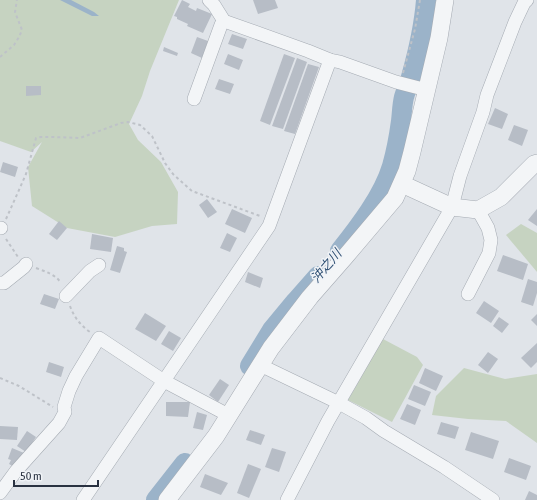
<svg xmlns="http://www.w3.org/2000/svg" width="537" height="500" font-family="'Asap Condensed','Noto Sans JP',sans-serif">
<rect width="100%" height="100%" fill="#e0e4e9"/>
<g fill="#c6d3c1">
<polygon points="0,0 179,0 150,71 142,96 129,124 138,140 161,162 178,192 177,224 152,226 115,237 67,228 32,206 28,167 42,142 31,152 0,141"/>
<polygon points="521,224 537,233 537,272 506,235"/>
<polygon points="383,339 417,357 423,365 392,422 348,400"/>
<polygon points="464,368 505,379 537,374 537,443 506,421 468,419 432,415 436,396"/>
</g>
<polygon fill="#9bb3c9" points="60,0 71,0 94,12 99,16 92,16"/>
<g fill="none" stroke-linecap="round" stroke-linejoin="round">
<g stroke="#9bb3c9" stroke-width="20">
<path d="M340,251C359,227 383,196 392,166C396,152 399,136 401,121C402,113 402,105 404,97C406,90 409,84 411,77C418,52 424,26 426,0"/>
<polyline points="250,366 272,330 296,301 318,276"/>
<polyline points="156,500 185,463"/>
</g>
</g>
<g fill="#b7bdc6">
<polygon points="182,0 190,4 188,7 196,11 197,8 212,14 203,33 187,26 188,24 177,19 177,17 174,16"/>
<polygon points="253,0 275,0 278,8 258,14"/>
<polygon points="232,34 247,39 243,49 228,44"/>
<polygon points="197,37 208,41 202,58 191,53"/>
<polygon points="164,47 178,53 177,56 163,51"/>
<polygon points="228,54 243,60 239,70 224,64"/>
<polygon points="284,54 295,58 270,125 260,121"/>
<polygon points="297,58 307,62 283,129 272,126"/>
<polygon points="308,64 319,67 295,134 284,131"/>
<polygon points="219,79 234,84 230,94 215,89"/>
<polygon points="26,86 41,86 41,95 26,96"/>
<polygon points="495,108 508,114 502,129 488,124"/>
<polygon points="514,125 528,130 522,146 508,140"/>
<polygon points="3,162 18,167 15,177 0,172"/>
<polygon points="207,199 217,212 208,218 199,205"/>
<polygon points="232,209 252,218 245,233 225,224"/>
<polygon points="537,209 537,226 528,220"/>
<polygon points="59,221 67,228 57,240 49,234"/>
<polygon points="227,233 237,238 230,252 220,248"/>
<polygon points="92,234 113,238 111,252 90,249"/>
<polygon points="117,246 124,248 124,251 127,252 120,273 110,270"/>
<polygon points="503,255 528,264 523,280 497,271"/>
<polygon points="248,272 263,278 260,288 245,282"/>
<polygon points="528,279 537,282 537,293 533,306 521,302"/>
<polygon points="44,294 59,299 55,309 40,304"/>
<polygon points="484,301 499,311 491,323 476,313"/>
<polygon points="145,313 166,326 156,341 135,329"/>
<polygon points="537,314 537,326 531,320"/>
<polygon points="499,317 509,324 502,333 493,326"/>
<polygon points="169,331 181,338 173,351 161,344"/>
<polygon points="537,343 537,362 531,368 521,358"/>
<polygon points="488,352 498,359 488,373 478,365"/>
<polygon points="49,362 64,367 61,377 46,372"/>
<polygon points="425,368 443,376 436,391 419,383"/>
<polygon points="220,379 229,385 218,402 209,395"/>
<polygon points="414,385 431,392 425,406 408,399"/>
<polygon points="166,402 190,402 188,417 166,416"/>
<polygon points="407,404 421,410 415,425 400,419"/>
<polygon points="197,412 207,415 203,430 193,428"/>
<polygon points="441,422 459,427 455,439 437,434"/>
<polygon points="0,426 18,427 17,440 0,439"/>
<polygon points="250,430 265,435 261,445 246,440"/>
<polygon points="27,431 36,437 26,452 17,446"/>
<polygon points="471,432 499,441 493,459 465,450"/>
<polygon points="12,448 24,453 15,467 9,464 11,460 8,459"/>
<polygon points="272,448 286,452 279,472 265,467"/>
<polygon points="509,458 531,466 526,480 504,472"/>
<polygon points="248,464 261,469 249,498 237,493"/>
<polygon points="205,474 228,483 221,495 200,487"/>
<polygon points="529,491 537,495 537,500 525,500"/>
</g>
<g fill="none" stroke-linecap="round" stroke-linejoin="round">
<g stroke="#a5abb3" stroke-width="14">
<g id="minor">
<polyline points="209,0 214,5 224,21 308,51 330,60 340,62 396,82 427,90"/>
<polyline points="194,99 221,25 224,21"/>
<polyline points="0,228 1,228"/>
<polyline points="0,283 4,283 24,267 26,264"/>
<polyline points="468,294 489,253 491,240 488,228 478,210"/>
<polyline points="66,296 90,271 99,265"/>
<polyline points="260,365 339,403 366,418 384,431 444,467 493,500"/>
<polyline points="0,493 16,471 59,423 65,412 64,407 69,391 76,376 99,338 164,381 230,416"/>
<polyline points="83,500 269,226 330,60"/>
<polyline points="287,500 328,421 452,207 460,176 483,112 487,95 515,22 524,3 527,0"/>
</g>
</g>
<g stroke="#a5abb3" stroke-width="18">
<g id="tertiary">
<polyline points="402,184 452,207 478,210 501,197 534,164 537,163"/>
<polyline points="167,500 216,436 271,348 310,297 345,257 395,198 407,171 412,152 439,38 445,0"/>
</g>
</g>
<g stroke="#bec2c8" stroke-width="2" stroke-dasharray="3 3" stroke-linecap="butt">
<polyline points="0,57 14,45 19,37 22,30 15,12 17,0"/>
<polyline points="403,73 415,29 420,0"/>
<polyline points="6,219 19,190 26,174 36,138 41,137 54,137 80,138 121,123 128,122 140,125 152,136 165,163 173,174 192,191 260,216"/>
<polyline points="6,239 18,257"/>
<path d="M36,268C46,272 55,274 61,283"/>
<path d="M70,306C74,317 80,325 90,332"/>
<polyline points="0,378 19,386 53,407"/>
</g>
<use href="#minor" stroke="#f3f5f7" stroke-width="13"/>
<use href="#tertiary" stroke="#f3f5f7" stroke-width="17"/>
</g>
<g text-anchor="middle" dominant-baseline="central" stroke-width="3" stroke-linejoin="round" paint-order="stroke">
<g font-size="13" font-style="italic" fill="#325275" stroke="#f0f3f7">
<text transform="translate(326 266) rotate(-50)">沖之川</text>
</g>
</g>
<path d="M14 480v6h84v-6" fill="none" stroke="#293241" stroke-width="2"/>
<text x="20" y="480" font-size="12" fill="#293241" stroke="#f0f3f7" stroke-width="3" paint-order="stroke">50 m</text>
</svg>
